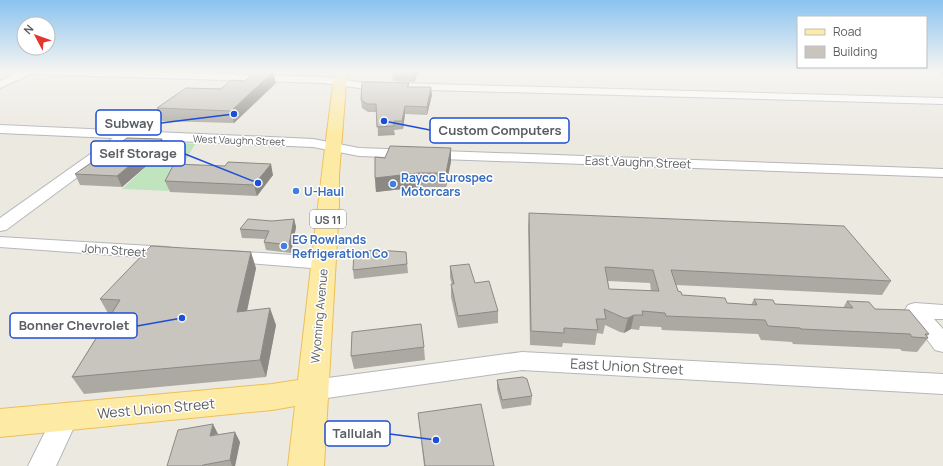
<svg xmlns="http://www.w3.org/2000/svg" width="943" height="466" font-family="Manrope,sans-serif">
<rect width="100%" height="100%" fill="#ece9e1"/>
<polygon fill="#bfe4be" points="177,143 195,144 168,191 122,189 148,165 151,164"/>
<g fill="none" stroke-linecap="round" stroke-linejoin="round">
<g stroke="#b4b7bc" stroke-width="2">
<g id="minor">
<polygon points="15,71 131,71 323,77 359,82 943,98 943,104 359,88 323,83 31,74 0,88 0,81 17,73"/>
<polygon points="0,125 313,139 359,148 943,169 943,177 359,156 313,147 129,139 6,230 0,231 0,218 113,138 0,133"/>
<polygon points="0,237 168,247 174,249 177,253 174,257 168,259 0,247"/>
<polygon points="230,251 324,257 330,259 333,263 330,267 324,269 224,261 221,257 224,253"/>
<polygon points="915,303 943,305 943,319 934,319 943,329 943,352 935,350 905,310 908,305"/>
<polygon points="522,352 943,374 943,394 522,370 313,400 305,397 301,390 305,383 313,380"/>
<polygon points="66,405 75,408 79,416 56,466 28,466 57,408"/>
</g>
</g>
<g stroke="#eebe59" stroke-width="2">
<path id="major" d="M335,71H347L339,175V206L324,466H288L295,406L272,410L0,437V409L272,384L298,380C310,277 321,174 335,71Z"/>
</g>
<use href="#minor" fill="#fff" fill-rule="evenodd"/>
<use href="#major" fill="#fdeba5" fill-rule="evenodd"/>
</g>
<g fill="#aca9a3" fill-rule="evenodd">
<polygon points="392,71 419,71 414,82 393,81"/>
<polygon points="934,71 943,71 943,76"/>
<polygon points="245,81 276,83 234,123 162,121 157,108"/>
<polygon points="409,83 409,87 432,95 427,115 405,114 403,129 394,130 395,135 378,136 377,112 368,112 362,108 361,100"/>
<polygon points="162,139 166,149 122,187 80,185 75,174"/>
<polygon points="451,148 451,161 446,187 420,187 376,192 375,178 385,158"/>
<polygon points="273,175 257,196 170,192 165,181"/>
<path d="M529,213L891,281L882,295L676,285L678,291L682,295L727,303L751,305L754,299L775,304L843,308L847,301L875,309L929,334L927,336L928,338L917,352L902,351L900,349L793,344L792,342L761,340L758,334L662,330L661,327L640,326L639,330L631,329L624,333L620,332L605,325L603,334L597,333L595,345L563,343L562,347L530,345L528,226ZM608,281L650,283L651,291L609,289Z"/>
<polygon points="294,219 296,227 291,253 266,250 264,242 265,239 242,238 240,229 272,221"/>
<polygon points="406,252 408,273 354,279 353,270"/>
<polygon points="450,266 475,283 498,311 498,323 458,328 451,297 451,284 452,284 450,278"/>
<polygon points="256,268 247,311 276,325 266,377 84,394 72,377 110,315 109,315 100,299"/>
<polygon points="424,347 425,360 354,369 351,356"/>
<polygon points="497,380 532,396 531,405 502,409 497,389"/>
<polygon points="418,413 494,466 424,466"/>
<polygon points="218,434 240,442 235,466 167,466"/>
</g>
<g fill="#8c8985">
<polygon points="413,71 419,71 414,82"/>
<polygon points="273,72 276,83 234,123 231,111"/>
<polygon points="431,87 432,95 427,115 427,107"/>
<polygon points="405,106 405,114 403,129 402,121"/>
<polygon points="162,139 166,149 122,187 117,176"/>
<polygon points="451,148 451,161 446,187 446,173"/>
<polygon points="271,164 273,175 257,196 254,185"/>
<polygon points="419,173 420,187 376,192 375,178"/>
<polygon points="294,219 296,227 291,253 289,245"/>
<polygon points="251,252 256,268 243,329 237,312"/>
<polygon points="270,308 276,325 266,377 260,360"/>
<polygon points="634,315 631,329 624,333 628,318"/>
<polygon points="213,424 218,434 210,436"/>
<polygon points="235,432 240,442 235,466 232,466 230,460"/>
</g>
<g fill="#c8c4be" stroke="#8c8985" fill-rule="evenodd">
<polygon points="255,72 273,72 231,111 157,108 186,88 221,89 231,80 245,81"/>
<polygon points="362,82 409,83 407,87 431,87 427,107 405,106 402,121 394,121 394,126 377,127 376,104 367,104 361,100"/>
<polygon points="127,138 162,139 117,176 75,174"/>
<polygon points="390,146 451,148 446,173 419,173 375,178 375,157 385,158"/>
<polygon points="228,162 271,164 254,185 165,181 174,164 225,166"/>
<path d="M529,213L844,226L891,281L671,270L678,291L681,292L682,295L725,298L727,303L757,305L754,299L773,300L775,304L853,308L847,301L869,302L875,309L909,310L929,334H925L928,338L912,337L910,334L801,329L800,328L768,326L765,320L666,316L665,313L642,311L643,315H634L628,318H624L604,309L606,319H596L598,330L564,328V333L531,331ZM605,267L653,270L659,291L609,289Z"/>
<polygon points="248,219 272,221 294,219 289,245 264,242 269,231 240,229"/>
<polygon points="151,246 251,252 237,312 270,308 260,360 72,377 120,300 100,299"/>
<polygon points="377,250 406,252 407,264 353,270 354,252"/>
<polygon points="469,264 475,283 489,281 498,311 458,316 451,284 454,284 450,266"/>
<polygon points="421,324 424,347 351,356 352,332"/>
<polygon points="523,377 527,379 532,396 502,400 497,380"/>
<polygon points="481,404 494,466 425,466 418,413"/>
<polygon points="213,424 210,436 235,432 230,460 203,465 202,466 167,466 178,430"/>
</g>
<linearGradient id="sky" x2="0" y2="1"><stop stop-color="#8bc3f0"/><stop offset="0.52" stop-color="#f6f5f2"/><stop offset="1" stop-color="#f6f5f2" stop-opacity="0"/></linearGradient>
<rect width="943" height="137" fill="url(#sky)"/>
<g fill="#3f7fe0" stroke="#fff" stroke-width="1.5">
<circle cx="393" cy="184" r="4"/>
<circle cx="296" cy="191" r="4"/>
<circle cx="284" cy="246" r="4"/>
</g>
<g text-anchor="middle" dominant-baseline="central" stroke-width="3" stroke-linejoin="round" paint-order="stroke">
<g font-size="10" fill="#5a5e62" stroke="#fff">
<text transform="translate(239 140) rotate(2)">West Vaughn Street</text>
</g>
<rect fill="#fff" stroke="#8c8e91" stroke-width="1" x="310" y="210" width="36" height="18" rx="3"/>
<g font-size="11" font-weight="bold" fill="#5a5e62">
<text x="328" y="219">US 11</text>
</g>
<g font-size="12" fill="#5a5e62" stroke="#fff">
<text transform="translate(638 162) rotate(2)">East Vaughn Street</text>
<text transform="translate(114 250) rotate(4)">John Street</text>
<text transform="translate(319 316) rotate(-85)">Wyoming Avenue</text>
</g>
<g font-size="12" font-weight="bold" fill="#366cbe" stroke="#fff" text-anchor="start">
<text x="401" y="177">Rayco Eurospec<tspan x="401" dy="14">Motorcars</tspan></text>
<text x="304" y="191">U-Haul</text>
<text x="292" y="239">EG Rowlands<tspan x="292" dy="14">Refrigeration Co</tspan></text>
</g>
<g font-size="14" fill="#5a5e62" stroke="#fff">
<text transform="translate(627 366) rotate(3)">East Union Street</text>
<text transform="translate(156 408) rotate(-5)">West Union Street</text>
</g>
</g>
<path fill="none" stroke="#1d4ed8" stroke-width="1.5" d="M234 114L161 123M384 121L430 130M258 183L185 154M182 318L137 326M436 440L390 434"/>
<g fill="#1d4ed8" stroke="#fff" stroke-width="1.5">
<circle cx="234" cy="114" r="4"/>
<circle cx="384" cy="121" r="4"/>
<circle cx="258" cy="183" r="4"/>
<circle cx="182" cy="318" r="4"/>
<circle cx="436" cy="440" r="4"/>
</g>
<g fill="#fff" stroke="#1d4ed8" stroke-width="1.5">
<rect x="96" y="110" width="65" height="25" rx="4"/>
<rect x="430" y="118" width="139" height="25" rx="4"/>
<rect x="91" y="141" width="94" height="25" rx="4"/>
<rect x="10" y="313" width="127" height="25" rx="4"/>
<rect x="325" y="421" width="65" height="25" rx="4"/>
</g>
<g font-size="13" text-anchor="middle" font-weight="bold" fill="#5a5e62">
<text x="129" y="128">Subway</text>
<text x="500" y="135">Custom Computers</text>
<text x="138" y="158">Self Storage</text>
<text x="74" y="330">Bonner Chevrolet</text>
<text x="357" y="438">Tallulah</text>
</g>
<rect x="797" y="16" width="130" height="52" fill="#ffffff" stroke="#bdbfc0"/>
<rect x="805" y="29" width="20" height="6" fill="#fdeba5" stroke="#bdbfc0"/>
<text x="833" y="36" font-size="12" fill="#5a5e62">Road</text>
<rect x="805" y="46" width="20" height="12" fill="#c8c4be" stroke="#bdbfc0"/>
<text x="833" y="56" font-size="12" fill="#5a5e62">Building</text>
<g transform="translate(36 36) rotate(311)"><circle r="19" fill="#ffffff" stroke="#bdbfc0"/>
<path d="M0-3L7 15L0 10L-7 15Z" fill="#e5352f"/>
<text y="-6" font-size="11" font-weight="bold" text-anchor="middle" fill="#5a5e62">N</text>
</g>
</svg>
